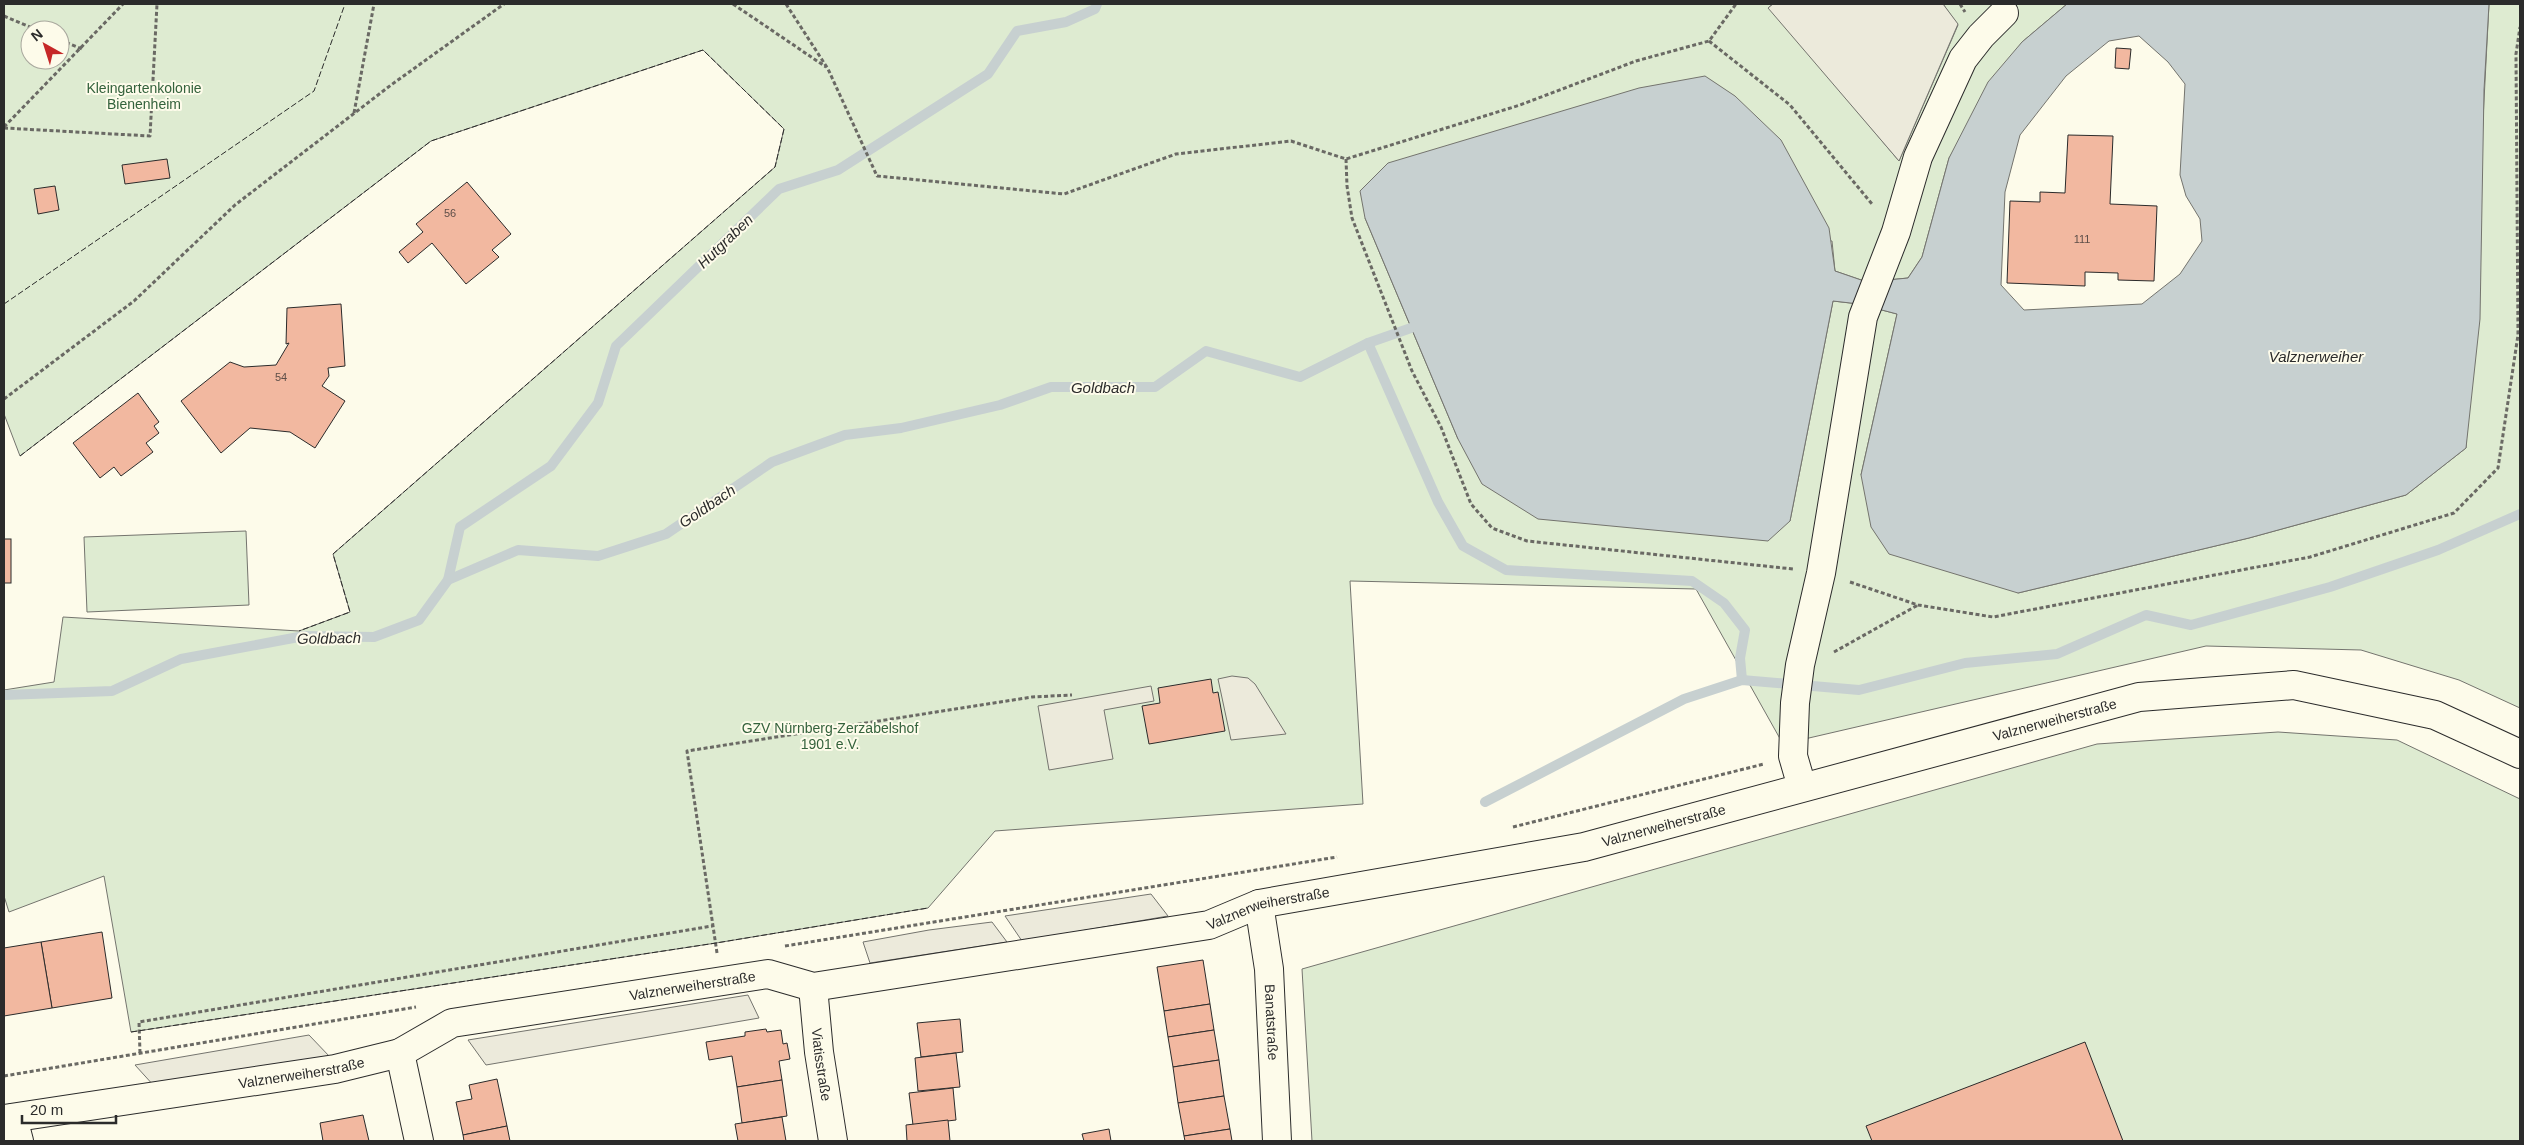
<svg xmlns="http://www.w3.org/2000/svg" width="2524" height="1145" font-family="Arial,sans-serif">
<rect width="100%" height="100%" fill="#fdfbea"/>
<g fill="#deebd1" stroke="#74746e" fill-rule="evenodd">
<path d="M4,4H1773L1769,7L1899,161L1958,25L1943,4H2067L2022,42L1949,158L1922,257L1908,278L1867,282L1835,271L1832,241L1365,218L1458,439L1790,521L1833,301L1859,304L1897,314L1861,475L2018,593L2249,538L2406,495L2466,448L2489,4H2520V708L2459,680L2361,650L2206,646L1783,744L1696,589L1350,581L1363,804L995,831L928,908L716,943L131,1032L104,876L9,912L4,896V690L54,682L63,617L299,631L350,612L333,554L775,167L784,129L703,50L431,141L20,456L4,414ZM30,30H60V60H30Z"/>
<polygon points="246,531 249,605 87,612 84,537"/>
<polygon points="2278,732 2397,740 2520,799 2520,1141 1312,1141 1302,969 2097,744"/>
</g>
<g fill="#eceadb" stroke="#74746e">
<polygon points="1773,4 1943,4 1958,24 1899,161 1768,8"/>
<polygon points="1232,676 1248,678 1255,684 1286,734 1231,740 1218,679"/>
<polygon points="1151,686 1154,701 1104,710 1113,759 1049,770 1038,706"/>
<polygon points="1151,894 1168,916 1022,941 1005,916"/>
<polygon points="992,922 1007,942 870,963 863,942 929,930"/>
<polygon points="748,995 759,1018 486,1065 468,1040"/>
<polygon points="309,1035 330,1057 155,1087 135,1065"/>
</g>
<path fill="#c7d0d0" stroke="#74746e" fill-rule="evenodd" d="M2067,4H2489L2484,90L2480,319L2466,448L2406,495L2249,538L2018,593L1889,554L1871,527L1861,475L1897,314L1859,304L1833,301L1790,521L1768,541L1538,519L1482,484L1458,439L1365,218L1360,191L1388,163L1639,88L1705,76L1735,96L1781,140L1829,228L1835,271L1867,282L1908,278L1922,257L1949,158L1988,82L2022,42ZM2139,36L2168,62L2185,84L2180,175L2186,196L2200,219L2202,241L2180,274L2142,304L2024,310L2001,285L2005,192L2020,135L2066,76L2109,41Z"/>
<g fill="none" stroke-linecap="round" stroke-linejoin="round">
<g stroke="#c7d0d0" stroke-width="10">
<polyline points="1368,343 1438,502 1463,546 1506,570 1692,581 1724,603 1745,630 1740,658 1742,680"/>
<polyline points="448,580 460,527 551,466 598,403 616,346 779,189 838,170 988,74 1017,31 1066,22 1095,9 1097,4"/>
<polyline points="4,695 112,691 181,659 304,636 374,637 419,620 448,580 518,550 598,556 666,534 772,462 845,435 901,428 1000,405 1051,387 1155,387 1206,351 1300,377 1368,343 1411,328"/>
<polyline points="1485,802 1684,699 1742,680 1859,690 1965,663 2057,654 2146,615 2191,625 2330,587 2438,550 2520,514"/>
</g>
</g>
<g fill="#f2b8a0" stroke="#2b2b2b">
<polygon points="2116,48 2131,49 2129,69 2115,68"/>
<polygon points="2068,135 2113,136 2110,204 2157,206 2154,281 2118,280 2118,273 2085,272 2085,286 2007,283 2010,201 2040,202 2040,192 2065,193"/>
<polygon points="167,159 170,178 125,184 122,165"/>
<polygon points="467,182 511,234 492,250 499,257 466,284 432,243 408,263 399,252 423,232 416,224"/>
<polygon points="55,186 59,210 38,214 34,189"/>
<polygon points="341,304 345,366 328,368 329,376 322,386 345,401 315,448 290,432 250,428 221,453 181,401 230,362 244,367 276,365 289,343 286,344 287,308"/>
<polygon points="138,393 159,422 154,426 159,433 146,443 153,452 121,476 114,467 100,478 73,443"/>
<rect x="4" y="539" width="7" height="44"/>
<polygon points="1211,679 1213,693 1218,692 1225,731 1149,744 1142,706 1160,703 1158,688"/>
<polygon points="102,932 112,998 52,1008 41,942"/>
<polygon points="41,942 52,1008 4,1016 4,948"/>
<polygon points="1203,960 1210,1004 1164,1011 1157,967"/>
<polygon points="1210,1004 1214,1030 1168,1037 1164,1011"/>
<polygon points="960,1019 963,1052 921,1057 917,1023"/>
<polygon points="766,1029 767,1032 781,1030 783,1044 787,1043 790,1059 779,1061 782,1080 737,1087 732,1056 709,1060 706,1042 745,1036 745,1032"/>
<polygon points="1214,1030 1219,1060 1173,1067 1168,1037"/>
<polygon points="2085,1042 2123,1141 1872,1141 1866,1126"/>
<polygon points="956,1053 960,1087 918,1091 915,1058"/>
<polygon points="1219,1060 1224,1096 1178,1103 1173,1067"/>
<polygon points="497,1079 507,1126 463,1135 456,1102 472,1099 469,1085"/>
<polygon points="782,1080 787,1116 742,1123 737,1087"/>
<polygon points="953,1088 956,1120 913,1125 909,1093"/>
<polygon points="1224,1096 1230,1129 1184,1136 1178,1103"/>
<polygon points="363,1115 369,1141 323,1141 320,1123"/>
<polygon points="782,1117 786,1141 738,1141 735,1124"/>
<polygon points="948,1120 950,1141 907,1141 906,1125"/>
<polygon points="507,1126 510,1141 464,1141 463,1135"/>
<polygon points="1109,1129 1111,1141 1084,1141 1082,1134"/>
<polygon points="1230,1129 1232,1141 1185,1141 1184,1136"/>
</g>
<g fill="none" stroke-linecap="round" stroke-linejoin="round">
<g stroke="#2b2b2b" stroke-width="30">
<g id="minor">
<polyline points="1802,787 1793,756 1795,703 1800,665 1821,573 1863,317 1896,232 1918,157 1963,59 1981,36 2004,13"/>
<path id="s1" d="M1259,904L1269,969L1277,1141"/>
<path id="s2" d="M813,987L819,1052L833,1141"/>
<polyline points="400,1053 419,1141"/>
<polyline points="13,1118 19,1141"/>
<path id="s3" d="M4,1119L335,1069L400,1053L452,1023L768,974L813,987L1209,925L1259,904L1584,847L2139,697L2294,685L2435,715L2520,754"/>
</g>
</g>
<g stroke="#6a6964" stroke-width="3" stroke-dasharray="4 2.5" stroke-linecap="butt">
<polyline points="733,4 826,67"/>
<polyline points="786,4 828,69 877,176 1064,194 1176,154 1291,141 1346,159 1520,105 1636,61 1709,41 1736,4"/>
<polyline points="1960,4 1965,12"/>
<polyline points="4,16 37,30"/>
<polyline points="60,40 82,49"/>
<polyline points="1709,41 1790,105 1872,204"/>
<polyline points="354,113 374,4"/>
<polyline points="4,127 123,4"/>
<polyline points="4,128 150,136 157,4"/>
<polyline points="1346,159 1347,186 1352,218 1412,371 1441,427 1471,504 1492,528 1527,541 1793,569"/>
<polyline points="4,399 134,301 235,205 391,85 504,4"/>
<polyline points="1850,582 1918,605 1993,617 2310,557 2454,513 2498,468 2518,335 2516,54 2520,27"/>
<polyline points="1834,652 1918,605"/>
<polyline points="1513,827 1764,764"/>
<polyline points="785,946 1337,857"/>
<polyline points="717,953 687,751 1032,697 1072,695"/>
<polyline points="140,1053 139,1022 712,926"/>
<polyline points="4,1076 416,1007"/>
</g>
<use href="#minor" stroke="#fdfbea" stroke-width="28"/>
<g stroke="#2b2b2b" stroke-width="1" stroke-dasharray="6 2.5" stroke-linecap="butt">
<polyline points="4,304 314,91 345,4"/>
<polyline points="20,456 431,141 703,50 784,129 775,167 333,554 350,612 299,631"/>
<polyline points="131,1032 716,943 928,908"/>
</g>
</g>
<g text-anchor="middle" dominant-baseline="central" stroke-width="4" stroke-linejoin="round" paint-order="stroke">
<g font-size="11" fill="#5d4e48">
<text x="450" y="213">56</text>
<text x="2082" y="239">111</text>
<text x="281" y="377">54</text>
</g>
<g font-size="14" fill="#34623c" stroke="#fdfbea">
<text x="144" y="88">Kleingartenkolonie<tspan x="144" dy="16">Bienenheim</tspan></text>
<text x="830" y="728">GZV Nürnberg-Zerzabelshof<tspan x="830" dy="16">1901 e.V.</tspan></text>
</g>
<g font-size="14" fill="#2b2b2b" stroke="#fdfbea">
<text stroke="none"><textPath href="#s3" startOffset="2101">Valznerweiherstraße</textPath></text>
<text stroke="none"><textPath href="#s3" startOffset="1696">Valznerweiherstraße</textPath></text>
<text stroke="none"><textPath href="#s3" startOffset="1291">Valznerweiherstraße</textPath></text>
<text stroke="none"><textPath href="#s3" startOffset="705">Valznerweiherstraße</textPath></text>
<text stroke="none"><textPath href="#s1" startOffset="119">Banatstraße</textPath></text>
<text stroke="none"><textPath href="#s2" startOffset="78">Viatisstraße</textPath></text>
<text stroke="none"><textPath href="#s3" startOffset="301">Valznerweiherstraße</textPath></text>
</g>
<g font-size="15" font-style="italic" fill="#2b2b2b" stroke="#fdfbea">
<text transform="translate(725 241) rotate(-44)">Hutgraben</text>
<text x="2316" y="356">Valznerweiher</text>
<text x="1103" y="387">Goldbach</text>
<text transform="translate(707 506) rotate(-34)">Goldbach</text>
<text transform="translate(329 638) rotate(-1)">Goldbach</text>
</g>
</g>
<rect width="2524" height="1145" fill="none" stroke="#2b2b2b" stroke-width="10"/>
<g transform="translate(45 45) rotate(321)"><circle r="24" fill="#fdfbea" stroke="#a9a89e"/>
<path d="M0-4L9 19L0 12L-9 19Z" fill="#c62828"/>
<text y="-8" font-size="14" font-weight="bold" text-anchor="middle" fill="#2b2b2b">N</text>
</g>
<path d="M22 1115v8h94v-8" fill="none" stroke="#2b2b2b" stroke-width="2.5"/>
<text x="30" y="1115" font-size="15" fill="#2b2b2b" stroke="#fdfbea" stroke-width="4" paint-order="stroke">20 m</text>
</svg>
